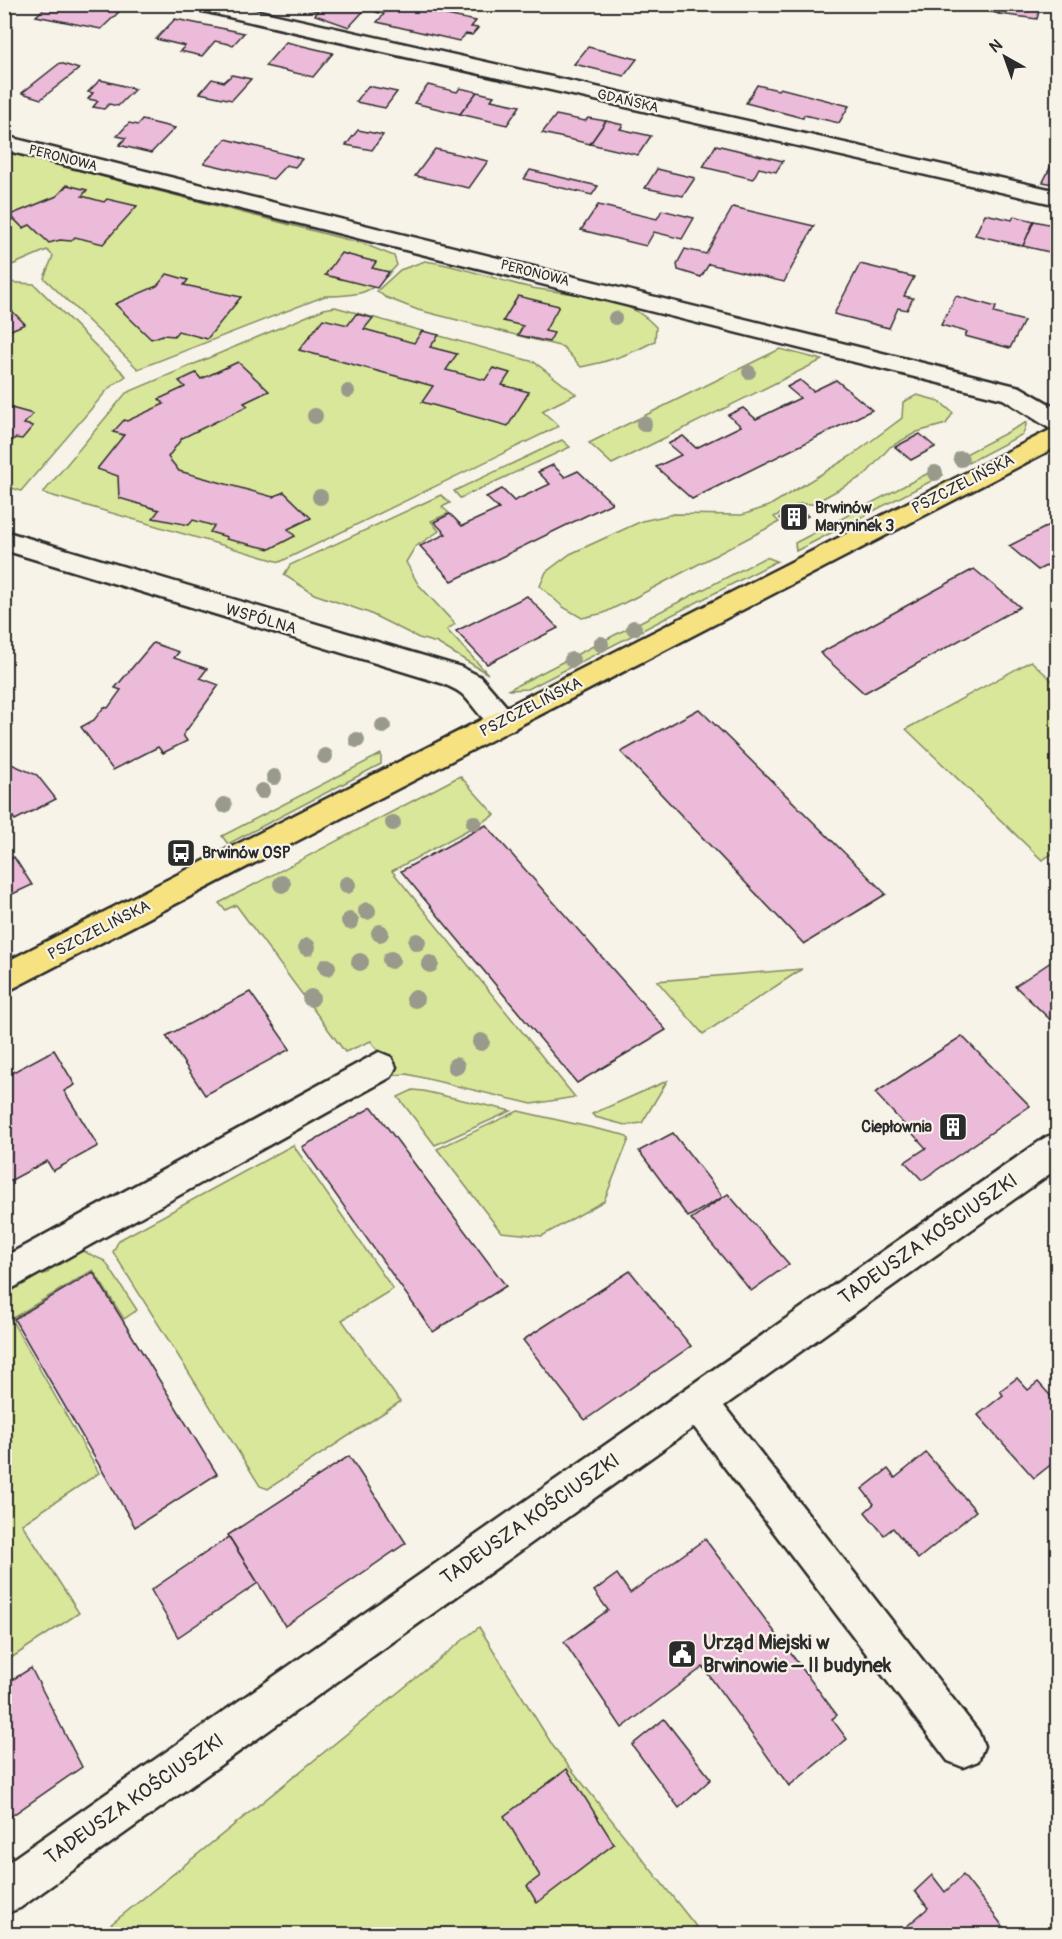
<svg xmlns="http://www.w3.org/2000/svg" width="1062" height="1939" font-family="Pangolin,sans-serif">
<rect width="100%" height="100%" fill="#f7f3e8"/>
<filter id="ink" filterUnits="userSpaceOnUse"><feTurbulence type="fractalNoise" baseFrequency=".0167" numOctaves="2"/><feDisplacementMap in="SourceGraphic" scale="12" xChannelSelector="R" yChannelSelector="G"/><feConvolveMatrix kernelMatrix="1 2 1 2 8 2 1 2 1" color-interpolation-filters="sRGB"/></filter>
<g filter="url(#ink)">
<g fill="#d9e79a" stroke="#828962" stroke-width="1.5">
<path d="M4,151L364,244L394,256L397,265C374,293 361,296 325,296L138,369L44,278L53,256L47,250L5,268Z"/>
<path d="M425,261C461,266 493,279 528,287C572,297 624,291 656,327L655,341C632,354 608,362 581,367L563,347L418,310L385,297L377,291L400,270Z"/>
<polygon points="4,282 34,284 126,376 109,388 21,491 5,486"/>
<polygon points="335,307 534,362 576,394 542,411 559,426 280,562 43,493 126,393 324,309"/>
<polygon points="780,349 822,360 612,464 589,443"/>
<polygon points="917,395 939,401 953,413 946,424 917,432 890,447 865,475 813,504 799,504 774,517 779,522 634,598 604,613 582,618 563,607 540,586 546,572 570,554 642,521 674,514 742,515 769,506 851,456 902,418 903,402"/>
<polygon points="1027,422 1023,434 968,463 956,459"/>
<polygon points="562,440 570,447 460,498 454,491"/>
<polygon points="938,468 943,475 796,551 795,543"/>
<polygon points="441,495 450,503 442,507 449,513 431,521 439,531 415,547 406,562 418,584 455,624 447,630 488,674 437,643 419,638 369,613 314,594 284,575 290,565"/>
<polygon points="766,557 777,561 528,689 508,690"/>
<polygon points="1031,661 1057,685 1057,851 1042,860 906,729"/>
<polygon points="381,754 381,764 228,844 222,836"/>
<polygon points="460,776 495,815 392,871 575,1097 532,1104 407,1074 394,1075 371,1041 345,1052 236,905 225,910 219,903"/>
<polygon points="802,969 703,1034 657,981"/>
<polygon points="667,1081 642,1123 625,1125 595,1117 592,1114"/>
<polygon points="413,1090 423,1091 511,1111 435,1145 398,1097"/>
<polygon points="518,1111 624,1135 629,1139 604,1201 542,1236 501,1232 437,1149"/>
<polygon points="293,1145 393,1289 342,1320 400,1402 268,1489 260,1486 113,1252 119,1240"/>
<polygon points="76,1248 105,1261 137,1310 124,1319 93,1270 11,1319 99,1473 22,1524 79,1613 5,1662 5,1290 36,1271 42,1275 49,1272 48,1265"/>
<polygon points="479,1627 553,1746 702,1934 99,1934"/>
</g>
<g fill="#ecbbda" stroke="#2b2b2b" stroke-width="1.5">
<polygon points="49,4 86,4 119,12 101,29 36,16"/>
<polygon points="290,4 370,4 349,27 315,15 318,11"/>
<polygon points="392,4 476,21 471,27 478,28 472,35 466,34 459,41 377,22 384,14 376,12 381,6 389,8"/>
<polygon points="968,4 1003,4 999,14"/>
<polygon points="1003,4 1041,4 1037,19 999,14"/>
<polygon points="175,19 225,29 244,33 233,45 215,41 202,56 180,51 185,46 156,39"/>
<polygon points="286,42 333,53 313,77 265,66"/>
<polygon points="588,47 637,59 624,76 574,64"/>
<polygon points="60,63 79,69 41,99 22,93"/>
<polygon points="232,75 251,79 232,100 200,93 212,79 224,82"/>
<polygon points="100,80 105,81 135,89 118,106 109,104 104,109 93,107 98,101 88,99 93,93 88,92"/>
<polygon points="428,85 457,92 460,88 477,92 460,114 414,103"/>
<polygon points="757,85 778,90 780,88 849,106 839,123 804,115 803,118 746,103"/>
<polygon points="368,86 397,92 385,108 356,102"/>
<polygon points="477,92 494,96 491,100 520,106 507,125 460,114"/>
<polygon points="556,115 585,121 588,118 606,121 590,144 542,133"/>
<polygon points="142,120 175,128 151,153 119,145 126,138 117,136 129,123 138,125"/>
<polygon points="606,121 623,125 620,129 651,136 638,155 590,144"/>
<polygon points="358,130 383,135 372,150 346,145"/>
<polygon points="226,139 293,156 302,159 295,167 286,165 273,179 204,163"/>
<polygon points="716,145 783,161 776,172 759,168 753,179 703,167"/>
<polygon points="435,149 488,161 469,188 415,176"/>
<polygon points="1056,156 1058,156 1058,185 1043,182"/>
<polygon points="657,169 695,178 683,196 645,188"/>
<polygon points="530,170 598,186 592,195 524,179"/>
<polygon points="67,185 87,190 82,196 104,202 107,199 137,206 103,244 75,237 71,241 60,240 49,243 30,225 23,228 10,215 57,196"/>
<polygon points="598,205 657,219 662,210 694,218 682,239 654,232 646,246 581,230"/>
<polygon points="733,207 814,226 784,282 709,264 701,277 678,270 677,264 685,249 706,254"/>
<polygon points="985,214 1012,220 1014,216 1034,221 1023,246 975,235"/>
<polygon points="1034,221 1053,225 1052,230 1058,231 1058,254 1023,246"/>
<polygon points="341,253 376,262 372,268 389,272 377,288 325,275"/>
<polygon points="860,264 914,277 904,296 913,298 907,310 898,308 889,328 834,314"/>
<polygon points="167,274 188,280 184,285 241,297 207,339 178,331 174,336 163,335 151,339 115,304 157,286"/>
<polygon points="518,296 559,306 545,331 554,333 549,342 518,335 523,326 503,321"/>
<polygon points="956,296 996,307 994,313 1024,321 1010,348 965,336 967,332 941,325"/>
<polygon points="4,308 10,314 13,312 25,324 4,333"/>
<polygon points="356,314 373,318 364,329 414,343 422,331 439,335 430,347 457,354 446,370 485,380 493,368 510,373 502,385 529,392 508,426 422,402 433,386 299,350 323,319 348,325"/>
<polygon points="238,362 269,391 244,403 248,406 182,438 168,457 179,471 273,497 284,492 311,518 288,529 295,536 270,549 226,539 227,537 210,532 214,526 193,520 189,525 153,518 159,510 119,498 118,476 97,469 124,435 113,432 124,420 127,421 164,404 159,399 185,387 179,381 196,373 201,379"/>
<polygon points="800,380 813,391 836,380 872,410 692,499 656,467 681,455 668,444 683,436 696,448 741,426 728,415 743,408 756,419 800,398 787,387"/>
<polygon points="4,406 33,414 24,424 33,426 22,439 15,438 4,450"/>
<polygon points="920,434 935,447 911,460 895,447"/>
<polygon points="553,465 565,477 578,471 612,503 452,581 420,546 446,534 434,522 450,514 462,526 499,509 486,497 502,489 514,501 550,484 538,472"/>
<polygon points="800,509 808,516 788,526 780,518"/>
<polygon points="1050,525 1058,531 1058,560 1038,570 1009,546"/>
<polygon points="974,569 1020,607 864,693 820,653"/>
<polygon points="527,596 558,628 487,664 456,631"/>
<polygon points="153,643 179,652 174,658 207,669 200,678 219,685 183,735 187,741 163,753 158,747 113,770 81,727 94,720 104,707 108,708 121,690 115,688"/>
<polygon points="699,709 886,894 804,944 621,752"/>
<polygon points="4,761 37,775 56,799 15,820 10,813 4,816"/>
<polygon points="486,825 666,1030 577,1083 401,871"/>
<polygon points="14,857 32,885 4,898 4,862"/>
<polygon points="1057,958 1058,959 1058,1027 1015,986"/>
<polygon points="250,992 290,1049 205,1095 166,1036"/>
<polygon points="962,1036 1030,1106 922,1180 905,1162 926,1148 875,1093"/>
<polygon points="54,1050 75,1085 64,1091 98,1146 53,1171 47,1161 4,1184 4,1077"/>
<polygon points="372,1107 506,1286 433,1332 302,1147"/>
<polygon points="673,1133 723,1197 688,1217 639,1151"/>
<polygon points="728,1194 789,1264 751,1291 691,1219"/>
<polygon points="630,1271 691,1346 585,1420 523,1340"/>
<polygon points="93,1272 217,1474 135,1527 14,1319"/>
<polygon points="1017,1378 1028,1390 1038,1382 1058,1404 1058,1459 1034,1478 978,1415 1003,1395 1000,1391"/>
<polygon points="926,1453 976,1511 918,1559 893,1528 884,1535 865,1512 874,1504 862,1489 888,1469 895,1478"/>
<polygon points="349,1456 406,1543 285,1626 228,1535"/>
<polygon points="229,1537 258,1583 178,1637 151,1590"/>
<polygon points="705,1539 837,1715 832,1719 847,1739 789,1786 703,1667 622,1728 564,1642 608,1610 594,1591 617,1574 630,1593"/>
<polygon points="31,1668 82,1767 4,1821 4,1685"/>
<polygon points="664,1719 711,1779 679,1808 632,1745"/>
<polygon points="567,1769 614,1844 537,1903 527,1886 540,1876 504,1816"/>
<polygon points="932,1875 945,1892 963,1875 1009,1934 898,1934 928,1908 915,1891"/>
</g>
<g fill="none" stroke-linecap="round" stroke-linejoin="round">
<g stroke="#2b2b2b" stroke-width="5">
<g id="minor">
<polygon points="188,4 228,4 1058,191 1058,205 198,10"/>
<polygon points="4,136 1020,387 1058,409 1058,431 1049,428 1003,399 4,150"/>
<path d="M4,531L461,667L481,677L519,721L515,729C489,737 479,710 462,694C456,689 448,686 441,683L4,550Z"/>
<polygon points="379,1052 391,1057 396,1067 391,1077 4,1293 4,1257"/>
<polygon points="1058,1133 1058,1168 724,1406 978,1731 984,1746 978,1761 963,1767 948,1761 694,1427 20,1908 4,1914 4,1865 1046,1137"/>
</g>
</g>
<g stroke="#2b2b2b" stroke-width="5">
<polygon id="major" points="1058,426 1058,446 4,993 4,963"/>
</g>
<use href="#minor" fill="#f7f3e8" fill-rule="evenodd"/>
<use href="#major" fill="#f7e281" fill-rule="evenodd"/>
</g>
<g fill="#9a9a8c">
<circle cx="615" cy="318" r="7"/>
<circle cx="749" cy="372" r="7"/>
<circle cx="348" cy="391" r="7"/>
<circle cx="315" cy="416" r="8"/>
<circle cx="644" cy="424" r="8"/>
<circle cx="961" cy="459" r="8"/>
<circle cx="935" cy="473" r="8"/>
<circle cx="320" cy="497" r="8"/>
<circle cx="634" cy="628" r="8"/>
<circle cx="601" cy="644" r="8"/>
<circle cx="572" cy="660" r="8"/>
<circle cx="383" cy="726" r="8"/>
<circle cx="357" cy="740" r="8"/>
<circle cx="325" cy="756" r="8"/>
<circle cx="274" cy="777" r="8"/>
<circle cx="262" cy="791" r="8"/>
<circle cx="224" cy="805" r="8"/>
<circle cx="393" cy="823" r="8"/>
<circle cx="474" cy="823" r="8"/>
<circle cx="282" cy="884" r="9"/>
<circle cx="347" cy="885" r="9"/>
<circle cx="367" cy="911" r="9"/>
<circle cx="350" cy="921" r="9"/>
<circle cx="380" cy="933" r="9"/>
<circle cx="417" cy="942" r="9"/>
<circle cx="307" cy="947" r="9"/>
<circle cx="391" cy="960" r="9"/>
<circle cx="360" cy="962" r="9"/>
<circle cx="430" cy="964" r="9"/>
<circle cx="327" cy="967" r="9"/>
<circle cx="311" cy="998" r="9"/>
<circle cx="415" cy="999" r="9"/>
<circle cx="481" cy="1042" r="9"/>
<circle cx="456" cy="1066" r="9"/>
</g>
</g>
<defs>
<g id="building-square" transform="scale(1.5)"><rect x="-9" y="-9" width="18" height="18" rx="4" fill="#2b2b2b" stroke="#f7f3e8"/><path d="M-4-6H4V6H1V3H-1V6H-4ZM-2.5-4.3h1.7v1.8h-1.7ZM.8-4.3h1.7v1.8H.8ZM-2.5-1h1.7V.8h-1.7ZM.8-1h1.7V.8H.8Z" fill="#fff"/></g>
<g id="bus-square" transform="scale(1.5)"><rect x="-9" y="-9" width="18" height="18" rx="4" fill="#2b2b2b" stroke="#f7f3e8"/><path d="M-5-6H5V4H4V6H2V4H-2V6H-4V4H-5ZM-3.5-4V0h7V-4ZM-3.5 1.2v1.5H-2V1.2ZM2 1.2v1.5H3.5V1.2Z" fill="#fff"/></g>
<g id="civic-square" transform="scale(1.5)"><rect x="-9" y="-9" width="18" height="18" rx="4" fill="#2b2b2b" stroke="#f7f3e8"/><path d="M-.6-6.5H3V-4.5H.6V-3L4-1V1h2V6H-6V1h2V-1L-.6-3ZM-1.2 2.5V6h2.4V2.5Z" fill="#fff"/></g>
</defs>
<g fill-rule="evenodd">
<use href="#building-square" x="794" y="517"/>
<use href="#bus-square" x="181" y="853"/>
<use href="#building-square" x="953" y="1127"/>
<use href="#civic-square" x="682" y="1654"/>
</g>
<g text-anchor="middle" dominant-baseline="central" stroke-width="4.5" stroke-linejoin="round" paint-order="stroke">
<g font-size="14" fill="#2b2b2b" stroke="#f7f3e8">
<text transform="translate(628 101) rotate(13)">GDAŃSKA</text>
<text transform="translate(63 158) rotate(14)">PERONOWA</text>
<text transform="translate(535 273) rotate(14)">PERONOWA</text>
</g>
<g font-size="16" fill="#2b2b2b" stroke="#f7f3e8">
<text transform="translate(963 484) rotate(-27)">PSZCZELIŃSKA</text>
<text transform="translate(261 619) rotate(16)">WSPÓLNA</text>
<text transform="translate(531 707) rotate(-27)">PSZCZELIŃSKA</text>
<text transform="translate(99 930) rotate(-27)">PSZCZELIŃSKA</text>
</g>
<g font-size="16" font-weight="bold" fill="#2b2b2b" stroke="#f7f3e8" text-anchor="start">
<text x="815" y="508">Brwinów<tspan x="815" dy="18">Maryninek 3</tspan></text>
<text x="202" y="853">Brwinów OSP</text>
<text x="932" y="1127" text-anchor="end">Ciepłownia</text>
</g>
<g font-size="20" fill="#2b2b2b" stroke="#f7f3e8">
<text transform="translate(928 1239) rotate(-35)">TADEUSZA KOŚCIUSZKI</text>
<text transform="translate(530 1519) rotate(-35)">TADEUSZA KOŚCIUSZKI</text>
<text transform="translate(134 1799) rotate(-35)">TADEUSZA KOŚCIUSZKI</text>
</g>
<g font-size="20" font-weight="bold" fill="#2b2b2b" stroke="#f7f3e8" text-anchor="start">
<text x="703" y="1642">Urząd Miejski w<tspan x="703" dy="23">Brwinowie – II budynek</tspan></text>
</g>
</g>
<rect width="1062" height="1939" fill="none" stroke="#f7f3e8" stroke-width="24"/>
<rect x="12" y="12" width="1038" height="1915" fill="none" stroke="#2b2b2b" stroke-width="2" filter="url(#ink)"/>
<g transform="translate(1005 57) rotate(320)" stroke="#f7f3e8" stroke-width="4.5" paint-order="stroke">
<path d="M0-4.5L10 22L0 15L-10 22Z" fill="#2b2b2b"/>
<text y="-9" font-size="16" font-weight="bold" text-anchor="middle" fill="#2b2b2b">N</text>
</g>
</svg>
